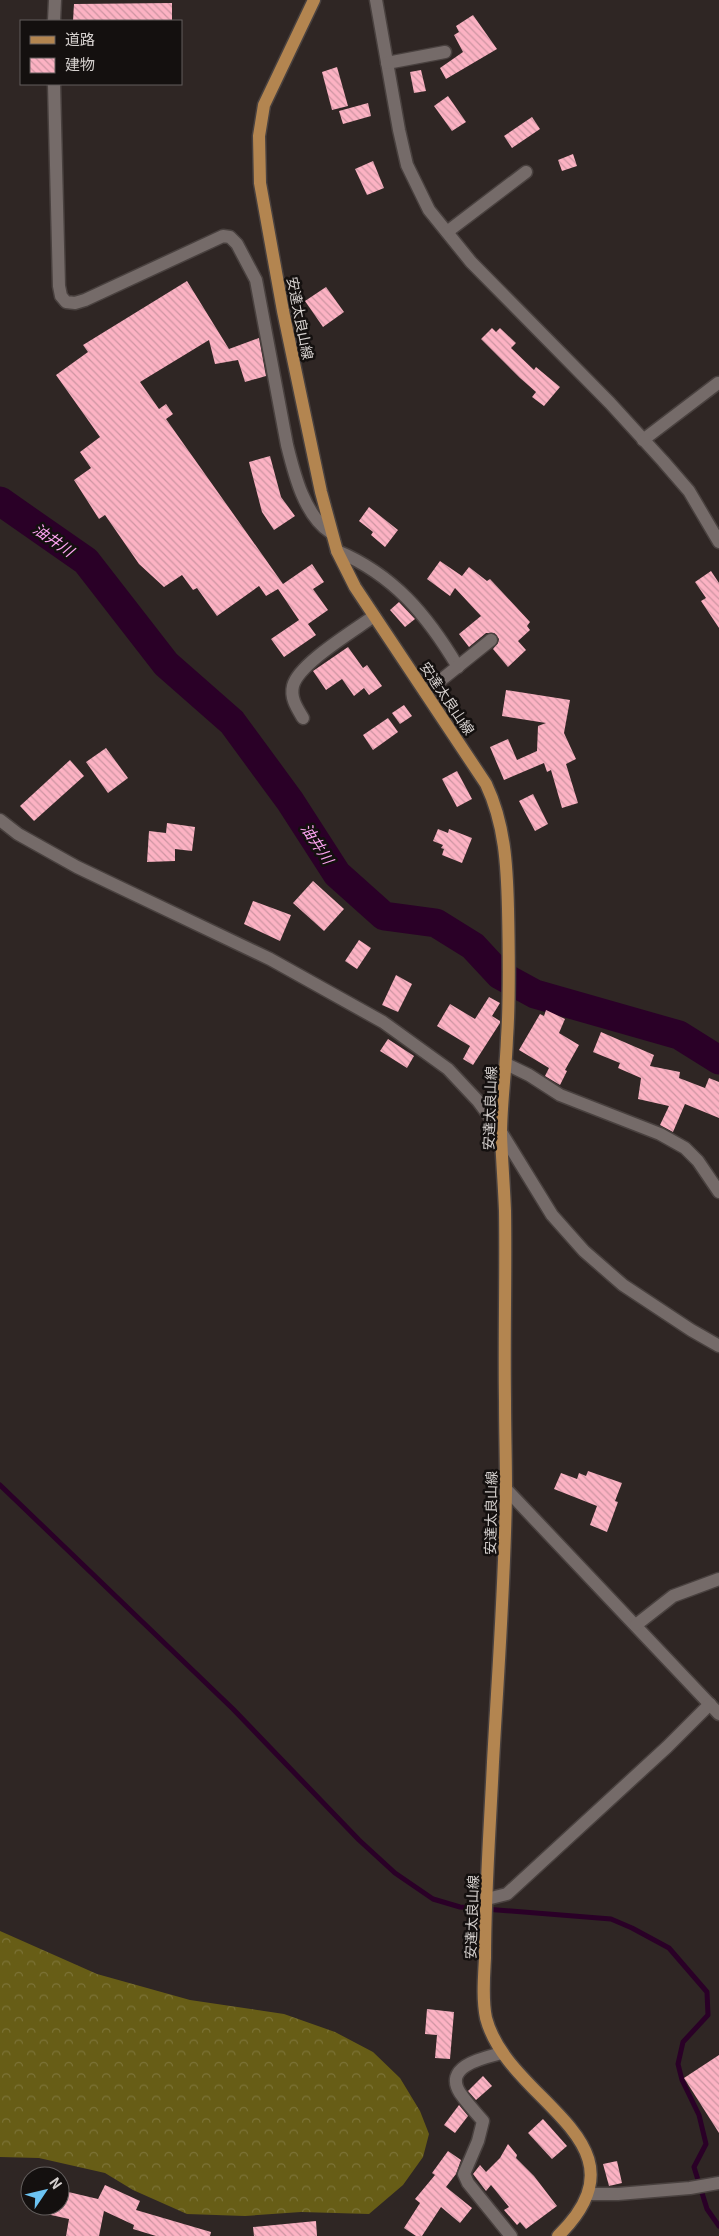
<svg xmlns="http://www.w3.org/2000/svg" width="719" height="2236" font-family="Georgia,'Noto Sans JP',serif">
<defs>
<pattern id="forest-crowns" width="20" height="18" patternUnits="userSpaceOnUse" patternTransform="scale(1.25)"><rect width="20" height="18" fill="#675d16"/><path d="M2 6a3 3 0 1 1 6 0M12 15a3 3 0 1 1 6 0" fill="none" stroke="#7c7337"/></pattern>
<pattern id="building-back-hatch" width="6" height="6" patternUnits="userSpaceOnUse" patternTransform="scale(1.25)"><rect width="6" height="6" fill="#fcb2c3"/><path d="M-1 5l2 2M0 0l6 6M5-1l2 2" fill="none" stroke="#cd95a2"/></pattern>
</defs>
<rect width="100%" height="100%" fill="#2f2624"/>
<polygon fill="url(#forest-crowns)" points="0,1931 97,1974 190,2000 284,2014 335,2032 373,2052 400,2078 420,2111 429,2134 423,2157 403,2185 369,2214 301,2212 245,2216 187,2214 133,2190 105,2173 39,2158 0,2157"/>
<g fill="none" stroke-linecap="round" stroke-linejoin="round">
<polyline stroke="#2a0027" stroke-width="5" points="0,1485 233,1709 359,1840 395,1873 433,1899 460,1907 611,1919 632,1928 669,1948 707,1992 708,2015 683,2042 678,2064 682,2080 699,2115 706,2144 694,2167 707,2209 719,2226"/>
<polyline stroke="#2a0027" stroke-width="29" points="0,501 86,561 166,664 232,722 290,801 337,874 384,916 436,923 473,946 500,975 535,994 679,1035 719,1060"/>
</g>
<g fill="url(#building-back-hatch)">
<polygon points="172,3 172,21 73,21 74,4"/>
<polygon points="473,15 497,49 446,79 440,68 463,52 454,35 459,32 456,26"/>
<polygon points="337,67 348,106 332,110 322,72"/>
<polygon points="421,70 426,91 414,93 410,72"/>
<polygon points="448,96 466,122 452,131 434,106"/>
<polygon points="368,103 371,116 343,124 339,111"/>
<polygon points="532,117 540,129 512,148 504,136"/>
<polygon points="573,154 577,166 562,171 558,160"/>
<polygon points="373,161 384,188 367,195 355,169"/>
<polygon points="187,281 229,349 259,338 266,376 245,382 238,360 215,364 209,340 140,382 159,409 166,404 173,414 166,419 283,584 312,564 324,582 313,589 328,610 308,624 316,635 284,657 271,639 299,620 278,589 266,596 259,586 217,616 197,588 193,590 182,575 164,587 139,564 105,515 99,519 74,480 91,468 80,452 100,437 56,375 88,352 83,345"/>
<polygon points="326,287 344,312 323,327 305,301"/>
<polygon points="492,328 496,332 500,328 516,343 511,348 534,370 536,367 560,387 544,406 532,397 536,392 520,378 481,339"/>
<polygon points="270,456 281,497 295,516 274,530 262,512 249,462"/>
<polygon points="369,507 398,530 385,547 371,535 373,532 359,521"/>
<polygon points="440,561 462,576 469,567 487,581 490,579 530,622 527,626 530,630 518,641 526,650 508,667 493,649 498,643 499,639 494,633 486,633 469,647 459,634 481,616 455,588 450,596 427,579"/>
<polygon points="711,571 719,583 719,628 701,601 706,598 695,582"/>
<polygon points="399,602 415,619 405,627 390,610"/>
<polygon points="348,647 363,668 367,665 382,686 369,695 364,688 354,696 342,679 326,690 313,671"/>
<polygon points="506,690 570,700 564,733 576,759 566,764 578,803 562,808 551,770 547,772 544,763 504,780 490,747 508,739 517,760 537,751 538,726 546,723 502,716"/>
<polygon points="404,705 412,716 400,724 392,713"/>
<polygon points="388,718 398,732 373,750 363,735"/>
<polygon points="106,748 128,778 108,793 86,762"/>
<polygon points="70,760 84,776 34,821 20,806"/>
<polygon points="457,771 472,799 457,807 442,779"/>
<polygon points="533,794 548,824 535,831 519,801"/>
<polygon points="167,823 195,827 192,851 175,849 175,861 147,862 149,831 166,833"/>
<polygon points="438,829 448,833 449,829 472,838 462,863 442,855 444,849 441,848 443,845 433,841"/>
<polygon points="313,881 344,909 324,931 293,903"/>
<polygon points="253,901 291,915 280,941 244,924"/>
<polygon points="359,940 371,948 357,969 345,961"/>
<polygon points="396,975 412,984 398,1012 382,1005"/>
<polygon points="489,997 500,1003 492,1016 500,1021 500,1023 473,1065 463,1059 470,1046 437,1026 450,1004 475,1019"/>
<polygon points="546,1010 565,1019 559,1033 579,1045 565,1070 567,1071 560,1085 545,1076 549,1068 519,1050 540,1014 544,1016"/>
<polygon points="601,1032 654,1055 650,1066 680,1072 679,1078 705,1088 709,1078 719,1082 719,1118 685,1104 673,1132 660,1125 669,1106 638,1099 641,1078 618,1068 620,1063 593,1052"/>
<polygon points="388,1039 414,1056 407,1068 380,1051"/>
<polygon points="588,1471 622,1483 615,1501 618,1502 607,1532 590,1525 597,1506 554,1489 561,1473 577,1479 579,1473 586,1476"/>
<polygon points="427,2009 454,2012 450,2059 435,2058 437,2035 425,2034"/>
<polygon points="719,2055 719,2133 684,2078"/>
<polygon points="483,2076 492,2086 476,2100 468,2091"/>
<polygon points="459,2105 468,2116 455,2133 444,2125"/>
<polygon points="543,2119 567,2146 552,2159 528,2133"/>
<polygon points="508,2144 517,2155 516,2158 534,2176 557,2206 526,2229 520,2222 517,2225 504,2210 509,2207 491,2185 486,2191 473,2174 480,2165 486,2172 500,2158"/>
<polygon points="448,2151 461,2160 456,2174 446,2187 472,2208 460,2223 441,2207 422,2236 416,2236 404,2228 420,2203 415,2199 435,2175 432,2173"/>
<polygon points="617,2161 622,2183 609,2186 603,2164"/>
<polygon points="105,2185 140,2201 136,2210 211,2232 210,2236 156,2236 133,2229 134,2225 104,2211 99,2236 66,2236 69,2219 33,2211 34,2206 60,2206 60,2190 98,2199"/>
<polygon points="316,2221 317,2236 254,2236 253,2227"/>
</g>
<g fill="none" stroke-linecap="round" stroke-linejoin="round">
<g stroke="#49413f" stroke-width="15">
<g id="minor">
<polyline points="376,0 399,130 407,165 429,210 471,262 610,403 663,461 689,491 719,542"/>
<polyline points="54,21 55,0"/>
<polyline points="387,63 445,52"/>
<path d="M54,84L59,286L61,296L66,302L75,303L85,300L223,236L230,237L237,244L256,280L287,445C294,473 304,515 330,532"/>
<polyline points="447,232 526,172"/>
<polyline points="643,440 718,383"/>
<path d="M337,551C394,575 427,615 458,667"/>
<polyline points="426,692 491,640"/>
<path d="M303,718C297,708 290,698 293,686C298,664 355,630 374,616"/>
<polyline points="0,820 18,834 77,867 270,959 383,1022 448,1069 478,1101 501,1132 552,1215 584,1251 623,1285 691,1330 719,1346"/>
<polyline points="506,1064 529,1075 560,1095 660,1134 685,1148 698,1161 719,1192"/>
<polyline points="506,1489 719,1714"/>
<polyline points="636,1625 673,1596 719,1579"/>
<polyline points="487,1899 507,1894 667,1747 710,1704"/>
<path d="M502,2053C483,2058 443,2066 460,2093C467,2103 475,2112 483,2121L478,2141L464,2174L468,2183L511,2236"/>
<polyline points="588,2194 618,2194 690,2188 719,2183"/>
</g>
</g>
<g stroke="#49413f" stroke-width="15">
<path id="major" d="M314,0L264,105L259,136L260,183L283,311L321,492L337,551L355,587L486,784C505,824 507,866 508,909C509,952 510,995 507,1038C506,1070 501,1103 501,1135C502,1161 504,1186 505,1211C506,1274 504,1337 505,1400C505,1430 506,1460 506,1490C505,1581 498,1671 493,1762C490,1827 485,1893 485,1958C484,1977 482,1999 486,2018C508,2103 655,2141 558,2236"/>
</g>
<use href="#minor" stroke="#756b69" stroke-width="12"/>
<use href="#major" stroke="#b38550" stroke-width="12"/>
</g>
<g text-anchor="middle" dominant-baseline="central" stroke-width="5" stroke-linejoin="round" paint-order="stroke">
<g font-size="14" fill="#d6d1cf" stroke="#14100f">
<text transform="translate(301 318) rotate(79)">安達太良山線</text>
<text transform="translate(448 698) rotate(56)">安達太良山線</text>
<text transform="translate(489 1108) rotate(-88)">安達太良山線</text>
<text transform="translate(490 1513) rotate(-89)">安達太良山線</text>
<text transform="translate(471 1917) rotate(-88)">安達太良山線</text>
</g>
<g font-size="15" font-style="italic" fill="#fda4f1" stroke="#14100f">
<text transform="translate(54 539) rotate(35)">油井川</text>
<text transform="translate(318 843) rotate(57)">油井川</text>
</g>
</g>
<rect x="20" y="20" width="162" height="65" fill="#14100f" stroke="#625d5c"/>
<rect x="30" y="36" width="25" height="8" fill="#b38550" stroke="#625d5c"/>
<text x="65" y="45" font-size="15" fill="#d6d1cf">道路</text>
<rect x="30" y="58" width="25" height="15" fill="url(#building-back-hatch)" stroke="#625d5c"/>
<text x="65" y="70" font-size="15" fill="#d6d1cf">建物</text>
<g transform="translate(45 2191) rotate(55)"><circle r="24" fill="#14100f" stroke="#625d5c"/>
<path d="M0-4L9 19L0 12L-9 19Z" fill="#6cc3f2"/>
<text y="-8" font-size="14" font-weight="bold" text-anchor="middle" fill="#d6d1cf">N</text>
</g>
</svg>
